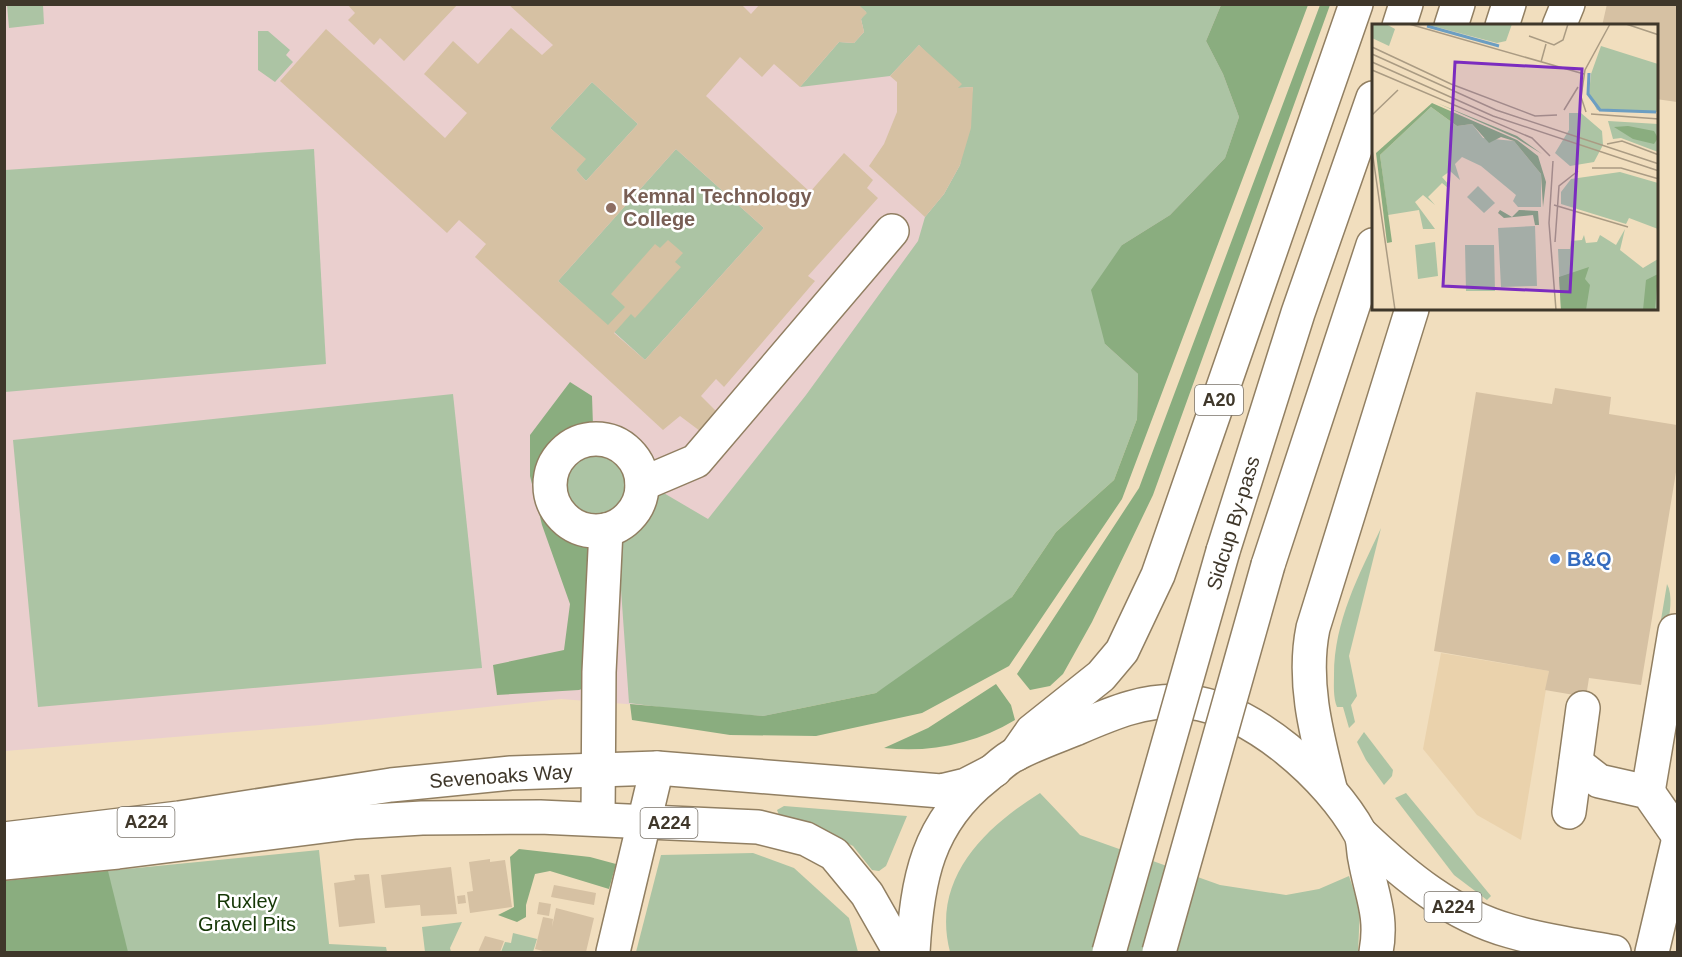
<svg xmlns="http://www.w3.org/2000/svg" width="1682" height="957" font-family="Arial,sans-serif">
<rect width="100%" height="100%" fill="#f1debe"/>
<polygon fill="#ead2ac" points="1441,653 1549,671 1521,840 1477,815 1423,749"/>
<polygon fill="#eacfce" points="5,5 1291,5 1145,411 768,730 666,707 561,699 320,725 5,751"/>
<g fill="#acc4a4">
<polygon points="7,5 43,5 44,24 9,28"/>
<polygon points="858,5 1221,5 1206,41 1223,74 1239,117 1225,158 1170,215 1122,245 1105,344 1138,374 1137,419 1114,480 1056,532 1012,597 950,648 876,693 763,716 682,710 629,703 617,533 636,518 644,503 662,492 708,519 806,395 918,241 925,217 944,194 960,165 973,87 958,88 919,45 890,76 800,87 839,42 854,43 864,32 861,19 866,12"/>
<polygon points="258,31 268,31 290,50 286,55 293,62 275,82 258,70"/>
<polygon points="592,82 638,124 586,181 576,170 585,159 550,128"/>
<polygon points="314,149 326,364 5,392 5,170"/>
<polygon points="676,149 764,228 645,360 558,281"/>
<polygon points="453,394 482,668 38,707 13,440"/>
<circle cx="596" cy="482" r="32"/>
<path d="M1381,528L1349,656L1357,696L1351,705L1355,722L1349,728L1343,707H1337C1333,697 1334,685 1334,675C1334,621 1359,575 1381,528Z"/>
<path d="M1667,584C1679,605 1657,662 1650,685Z"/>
<polygon points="1364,732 1393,770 1392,776 1384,785 1366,760 1357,742"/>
<path d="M1040,793L1080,835L1220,885L1286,895L1319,889L1349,876L1360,909L1358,952H950C931,879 984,828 1040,793Z"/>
<polygon points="1406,793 1491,896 1487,900 1454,875 1395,798"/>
<polygon points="784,806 907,816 886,866 879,871 872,870 853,846 797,819 779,815 777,810"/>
<polygon points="319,850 329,944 386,947 387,952 5,952 5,881"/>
<polygon points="753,853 794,868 849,918 858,952 636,952 661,855"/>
<polygon points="462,922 450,948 451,952 425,952 422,927"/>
<polygon points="513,933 537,939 533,952 501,952 505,942 511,943"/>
</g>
<g fill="#8aad7f">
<polygon points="1221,5 1308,5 1122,499 1009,666 922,713 816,736 730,735 632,720 630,704 763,716 876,693 1012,597 1056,532 1114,480 1137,419 1138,374 1105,344 1091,290 1122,245 1170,215 1225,158 1239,117 1223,74 1206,41"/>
<polygon points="1320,5 1330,5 1153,495 1092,622 1063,674 1050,686 1030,690 1017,674 1139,488"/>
<polygon points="570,382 592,396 593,426 555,451 544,488 554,524 595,540 596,684 579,690 497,695 493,665 564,650 570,604 542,525 530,476 530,435"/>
<path d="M996,684L1011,705L1015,720C975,744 930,753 884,748L928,728Z"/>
<polygon points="519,849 590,857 616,864 609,889 550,871 535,874 526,905 526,917 517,922 498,915 514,907 510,857"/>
<polygon points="108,871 128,952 5,952 5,881"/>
</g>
<g fill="#d6c1a3" fill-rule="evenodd">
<polygon points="347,4 458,4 404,61 380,38 374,45 348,20 355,13"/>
<path d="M508,4H741L751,14L760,4H858L867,13L861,19L864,32L854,43L839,42L800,87L774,64L762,77L740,57L706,96L810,192L844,153L873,180L867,188L878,198L808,276L815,281L724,387L716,379L701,396L717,412L704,434L680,416L663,430L475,257L486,244L459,220L447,233L280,81L326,29L445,138L467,113L424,74L453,41L478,64L511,28L542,55L553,45ZM592,82L638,124L586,181L576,170L586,159L550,128ZM676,149L764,228L645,360L614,333L631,314L635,318L681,267L675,262L683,253L668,240L660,248L655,244L611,294L625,307L608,325L558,281Z"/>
<polygon points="1607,4 1677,4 1677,102 1656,99 1656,26 1602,26"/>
<polygon points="919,45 962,84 958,88 973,87 971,128 960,165 944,194 925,217 869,166 884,144 897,112 897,82 890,76"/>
<polygon points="1555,388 1611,397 1609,414 1677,425 1677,466 1641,685 1589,678 1586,697 1545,690 1549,671 1434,651 1476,392 1552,404"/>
<polygon points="490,859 490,862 505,860 512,907 470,913 467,892 473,891 469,862"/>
<polygon points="451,867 457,914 421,916 420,905 385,908 381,875"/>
<polygon points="369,874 375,923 339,927 334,883 355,880 354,875"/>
<polygon points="554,885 596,893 594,905 551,897"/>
<polygon points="465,895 466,903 458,904 457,896"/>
<polygon points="539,902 551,904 549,916 537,914"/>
<polygon points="556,908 594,918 586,952 547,952 535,949 543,917 553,919 552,927"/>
<polygon points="485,936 504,941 500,952 478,952"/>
</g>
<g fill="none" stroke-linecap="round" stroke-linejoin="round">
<g stroke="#917f62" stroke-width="36">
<g id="minor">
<polyline points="1559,26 1568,4"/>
<circle cx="596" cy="485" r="46"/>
<polyline points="642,484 696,461 892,231"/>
<polyline points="1576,763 1599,781 1648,792 1678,835"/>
<polyline points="1648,792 1675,631"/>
<polyline points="1569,812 1583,708"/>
<polyline points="598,819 599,672 606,530"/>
<polyline points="613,952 657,768"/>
<polyline points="1652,952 1678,842"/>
</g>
</g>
<g stroke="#917f62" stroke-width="36">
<g id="major">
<path d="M1362,835C1405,876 1452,915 1510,931C1544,941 1580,946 1614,952"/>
<polyline points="4,839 179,818 391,785 511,773 657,768 941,791 966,785 995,770"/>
<polyline points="4,863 118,852 356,822 422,818 540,817 758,827 806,839 834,854 867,894 900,952"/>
<path d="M913,952C917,880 927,823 987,776C997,768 1005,759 1016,754C1035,744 1055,737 1075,729C1112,713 1146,698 1188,702C1252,708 1330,778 1360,833C1364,840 1363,851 1365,859C1371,894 1383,915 1376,952"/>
</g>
</g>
<g stroke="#917f62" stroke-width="36">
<g id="highway">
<polyline points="1399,26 1406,4"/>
<polyline points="1451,26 1458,4"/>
<polyline points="1502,26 1509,4"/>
<polyline points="1223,551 1298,313 1373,98"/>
<polyline points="1268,565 1373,245"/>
<polyline points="1016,754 1032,731 1101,676 1122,651 1158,575 1356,4"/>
<path d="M1330,788C1317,736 1302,682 1313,628L1412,309"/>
</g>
</g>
<use href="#minor" stroke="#fff" stroke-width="33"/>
<use href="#major" stroke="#fff" stroke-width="33"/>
<use href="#highway" stroke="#fff" stroke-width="33"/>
<g stroke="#917f62" stroke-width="36" stroke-linecap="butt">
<g id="highway-bridge">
<polyline points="1109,952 1223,551"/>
<polyline points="1159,952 1268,565"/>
</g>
</g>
<use href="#highway-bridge" stroke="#fff" stroke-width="33"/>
</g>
<circle fill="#8d6e63" stroke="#fff" stroke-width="2" cx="611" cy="208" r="6"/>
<circle fill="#3f7fe0" stroke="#fff" stroke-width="2" cx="1555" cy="559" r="6"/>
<g text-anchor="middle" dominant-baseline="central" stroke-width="5" stroke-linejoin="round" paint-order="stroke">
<g fill="#fff" stroke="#79736a" stroke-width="1.5">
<rect x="1195" y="385" width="48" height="30" rx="4.5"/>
<rect x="117.5" y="807" width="57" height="30" rx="4.5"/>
<rect x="640.5" y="808" width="57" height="30" rx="4.5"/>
<rect x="1424.5" y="892" width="57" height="30" rx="4.5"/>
</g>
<g font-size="18" font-weight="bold" fill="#3f372a">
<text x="1219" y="400">A20</text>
<text x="146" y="822">A224</text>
<text x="669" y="823">A224</text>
<text x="1453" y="907">A224</text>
</g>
<g font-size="20" font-weight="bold" fill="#785e54" stroke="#fff" text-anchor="start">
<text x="623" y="196">Kemnal Technology<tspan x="623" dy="23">College</tspan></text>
</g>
<g font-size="20" fill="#3f372a" stroke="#fff">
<text transform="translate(1233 523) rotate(-73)">Sidcup By-pass</text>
<text transform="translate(501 776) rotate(-4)">Sevenoaks Way</text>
</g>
<g font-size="20" font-weight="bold" fill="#366cbe" stroke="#fff" text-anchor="start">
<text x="1567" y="559">B&amp;Q</text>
</g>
<g font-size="20" fill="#153706" stroke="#fff">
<text x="247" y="901">Ruxley<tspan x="247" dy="23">Gravel Pits</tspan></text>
</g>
</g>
<g transform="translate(1372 24)">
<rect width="286" height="286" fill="#f1debe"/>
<path d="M0,0H14L23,5L17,22L0,14ZM140,0L134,17L125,19L57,1ZM229,22L286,40V88L225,86L217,70L219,50ZM59,83L85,102L100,100L111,114L142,117L169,150V183H146L141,177L144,171L109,142L90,133L83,140L88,156L78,147L70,153L78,162L76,164L70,159L56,173L63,181L51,171L43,178L63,205H51L47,186L16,191L8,131ZM197,89H209L230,107L231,121L222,138L198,142L183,129L197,106ZM236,97L286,100V128L249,114L241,115ZM248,148L286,159V205L257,194L254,200L189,180V168L199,155ZM106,162L123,179L112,189L95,173ZM163,202L165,262L129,263L126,204ZM253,205L248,226L271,244L286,235V286H189L186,225H198L199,217L210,216L212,211L214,219L225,218L228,211L244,221ZM63,218L66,252L46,255L43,221ZM93,221H122L123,267H94Z" fill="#acc4a4"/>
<path d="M60,79L145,116L166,132L174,158L171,183L169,150L142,117L129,113L117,119L100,100L85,102L59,83L8,131L20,218L15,219L4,129ZM65,79L145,112L170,130L144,114ZM256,102L282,107L286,114L282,120L261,115L242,103ZM128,186L140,193L147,186L166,187L167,201H163L161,191L132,194L126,189ZM217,243L213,255L218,261L214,286H189L187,253ZM286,250L283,286H271L274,256Z" fill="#8aad7f"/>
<path fill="none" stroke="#6c9ec2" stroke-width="3" d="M55,2L127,22M217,49L216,70L228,86L284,88"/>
<path fill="none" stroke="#aa9b83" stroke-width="1.5" d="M37,0L212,50M254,0L287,11M157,12L182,21L191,16L196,0M0,23L79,60L163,92L185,91M0,30L124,86L287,140M0,38L121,92L287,147M169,38L174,20M0,46L160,114L178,132M192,86L206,63M214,88L209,73L213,46L238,0M219,90L287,95M0,91L26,66M235,120L250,117L287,131M0,126L23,286M181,137L177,199L184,286M220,144H249L287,155M182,181L256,203M183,218L187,162L206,147"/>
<path fill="#7b2cbf" fill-opacity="0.15" stroke="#7b2cbf" stroke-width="3" d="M83,38L210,45L198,268L71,262Z"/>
<rect width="286" height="286" fill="none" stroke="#3f372a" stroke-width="3"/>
</g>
<rect width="1682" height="957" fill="none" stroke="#3f372a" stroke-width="12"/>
</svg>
